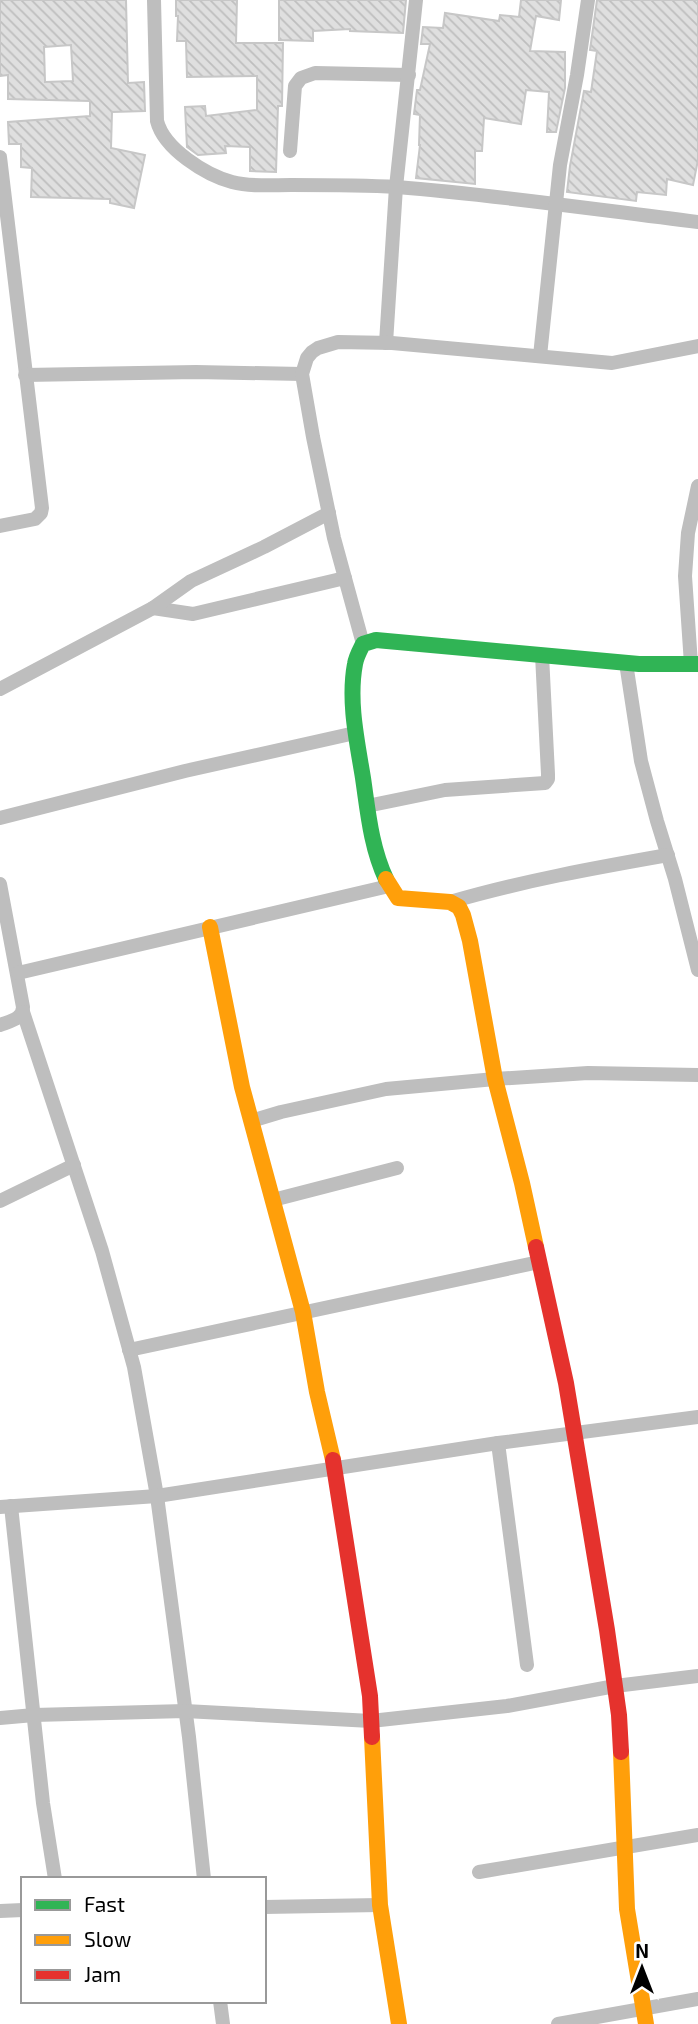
<svg xmlns="http://www.w3.org/2000/svg" width="698" height="2024" font-family="'Exo 2',sans-serif">
<defs>
<pattern id="building-back-hatch" width="6" height="6" patternUnits="userSpaceOnUse" patternTransform="scale(1.75)"><rect width="6" height="6" fill="#dfdfdf"/><path d="M-1 5l2 2M0 0l6 6M5-1l2 2" fill="none" stroke="#bebebe"/></pattern>
</defs>
<rect width="100%" height="100%" fill="#fff"/>
<g fill="url(#building-back-hatch)" stroke="#c7c7c7" stroke-width="2" fill-rule="evenodd">
<path d="M0,0H126L128,83L144,82L145,111L112,112L111,148L145,155L134,208L110,203V199L31,197L32,168L21,167V144H9L8,122L90,116V101L8,99V75L0,76ZM71,45L73,81L45,82L44,47Z"/>
<polygon points="176,0 237,0 236,43 283,43 282,106 278,106 276,172 250,171 250,147 225,146 226,153 198,155 187,147 185,107 205,106 206,116 257,110 257,76 187,77 186,41 177,41 178,16 176,16"/>
<polygon points="279,0 406,0 403,33 350,31 350,29 313,31 313,41 279,40"/>
<polygon points="521,0 561,0 559,20 536,16 530,51 565,52 565,88 556,132 547,132 549,92 526,90 521,124 484,118 482,151 475,151 475,184 416,178 420,145 419,145 420,115 414,114 417,90 420,90 430,44 421,44 423,27 443,28 445,13 499,21 500,15 519,17"/>
<polygon points="597,0 698,0 698,160 693,185 667,179 666,195 637,192 636,201 567,192 570,166 584,91 591,92 597,51 590,50"/>
</g>
<g fill="none" stroke-linecap="round" stroke-linejoin="round">
<g stroke="#bebebe" stroke-width="14">
<path d="M154,0L157,121C164,149 206,175 232,182C251,187 272,185 291,185C326,185 362,185 397,187C498,195 598,210 698,222"/>
<polyline points="290,151 295,86 301,78 315,73 409,75"/>
<polyline points="0,157 42,508 41,513 35,519 0,526"/>
<polyline points="386,343 396,187 416,0"/>
<polyline points="540,356 560,165 577,75 588,0"/>
<polyline points="25,375 196,372 302,374"/>
<polyline points="153,608 193,614 345,578"/>
<polyline points="363,644 334,538 313,437 302,374 307,358 312,352 318,348 338,342 392,343 612,363 698,346"/>
<polyline points="626,663 641,761 657,821 675,879 698,970"/>
<polyline points="691,664 685,576 688,533 698,486"/>
<polyline points="0,689 153,608 191,581 264,547 329,513"/>
<polyline points="367,806 445,790 545,783 548,779 548,774 542,655"/>
<polyline points="0,818 185,771 355,733"/>
<path d="M0,884L23,1007C23,1019 10,1021 0,1025"/>
<path d="M450,902C522,881 594,868 668,855"/>
<polyline points="18,973 389,886"/>
<polyline points="23,1012 102,1251 134,1367 157,1496 189,1737 204,1879"/>
<polyline points="251,1121 281,1112 386,1089 495,1079 588,1073 698,1075"/>
<polyline points="273,1200 397,1168"/>
<polyline points="0,1201 74,1165"/>
<polyline points="129,1350 539,1262"/>
<polyline points="498,1443 527,1665"/>
<polyline points="11,1506 43,1803 55,1879"/>
<polyline points="0,1507 157,1496 498,1443 698,1417"/>
<polyline points="0,1718 34,1715 185,1711 371,1721 507,1706 615,1686 698,1676"/>
<polyline points="479,1872 698,1835"/>
<polyline points="264,1907 380,1905"/>
<polyline points="0,1911 23,1910"/>
<polyline points="220,2001 223,2024"/>
<polyline points="558,2024 698,1999"/>
</g>
<path stroke="#30b455" stroke-width="16" d="M386,879C371,847 368,812 363,778C357,741 348,701 355,664C356,657 360,650 363,644L376,640L639,664H698"/>
<g stroke="#ff9f0a" stroke-width="16">
<polyline points="386,879 398,898 450,902 459,907 463,915 470,941 495,1079 522,1183 536,1247"/>
<polyline points="210,927 242,1087 303,1312 317,1392 333,1460"/>
<polyline points="372,1737 380,1905 399,2024"/>
<polyline points="621,1752 627,1909 646,2024"/>
</g>
<g stroke="#e5322d" stroke-width="16">
<polyline points="536,1247 566,1383 607,1630 619,1715 621,1752"/>
<polyline points="333,1460 370,1696 372,1737"/>
</g>
</g>
<rect x="21" y="1877" width="245" height="126" fill="#ffffff" stroke="#999999" stroke-width="2"/>
<rect x="35" y="1900" width="35" height="10" fill="#30b455" stroke="#999999" stroke-width="2"/>
<text x="84" y="1912" font-size="21" fill="#000000">Fast</text>
<rect x="35" y="1935" width="35" height="10" fill="#ff9f0a" stroke="#999999" stroke-width="2"/>
<text x="84" y="1947" font-size="21" fill="#000000">Slow</text>
<rect x="35" y="1970" width="35" height="10" fill="#e5322d" stroke="#999999" stroke-width="2"/>
<text x="84" y="1982" font-size="21" fill="#000000">Jam</text>
<g transform="translate(642 1968)" stroke="#ffffff" stroke-width="5" paint-order="stroke">
<path d="M0-5L12 26L0 18L-12 26Z" fill="#000000"/>
<text y="-10" font-size="19" font-weight="bold" text-anchor="middle" fill="#000000">N</text>
</g>
</svg>
